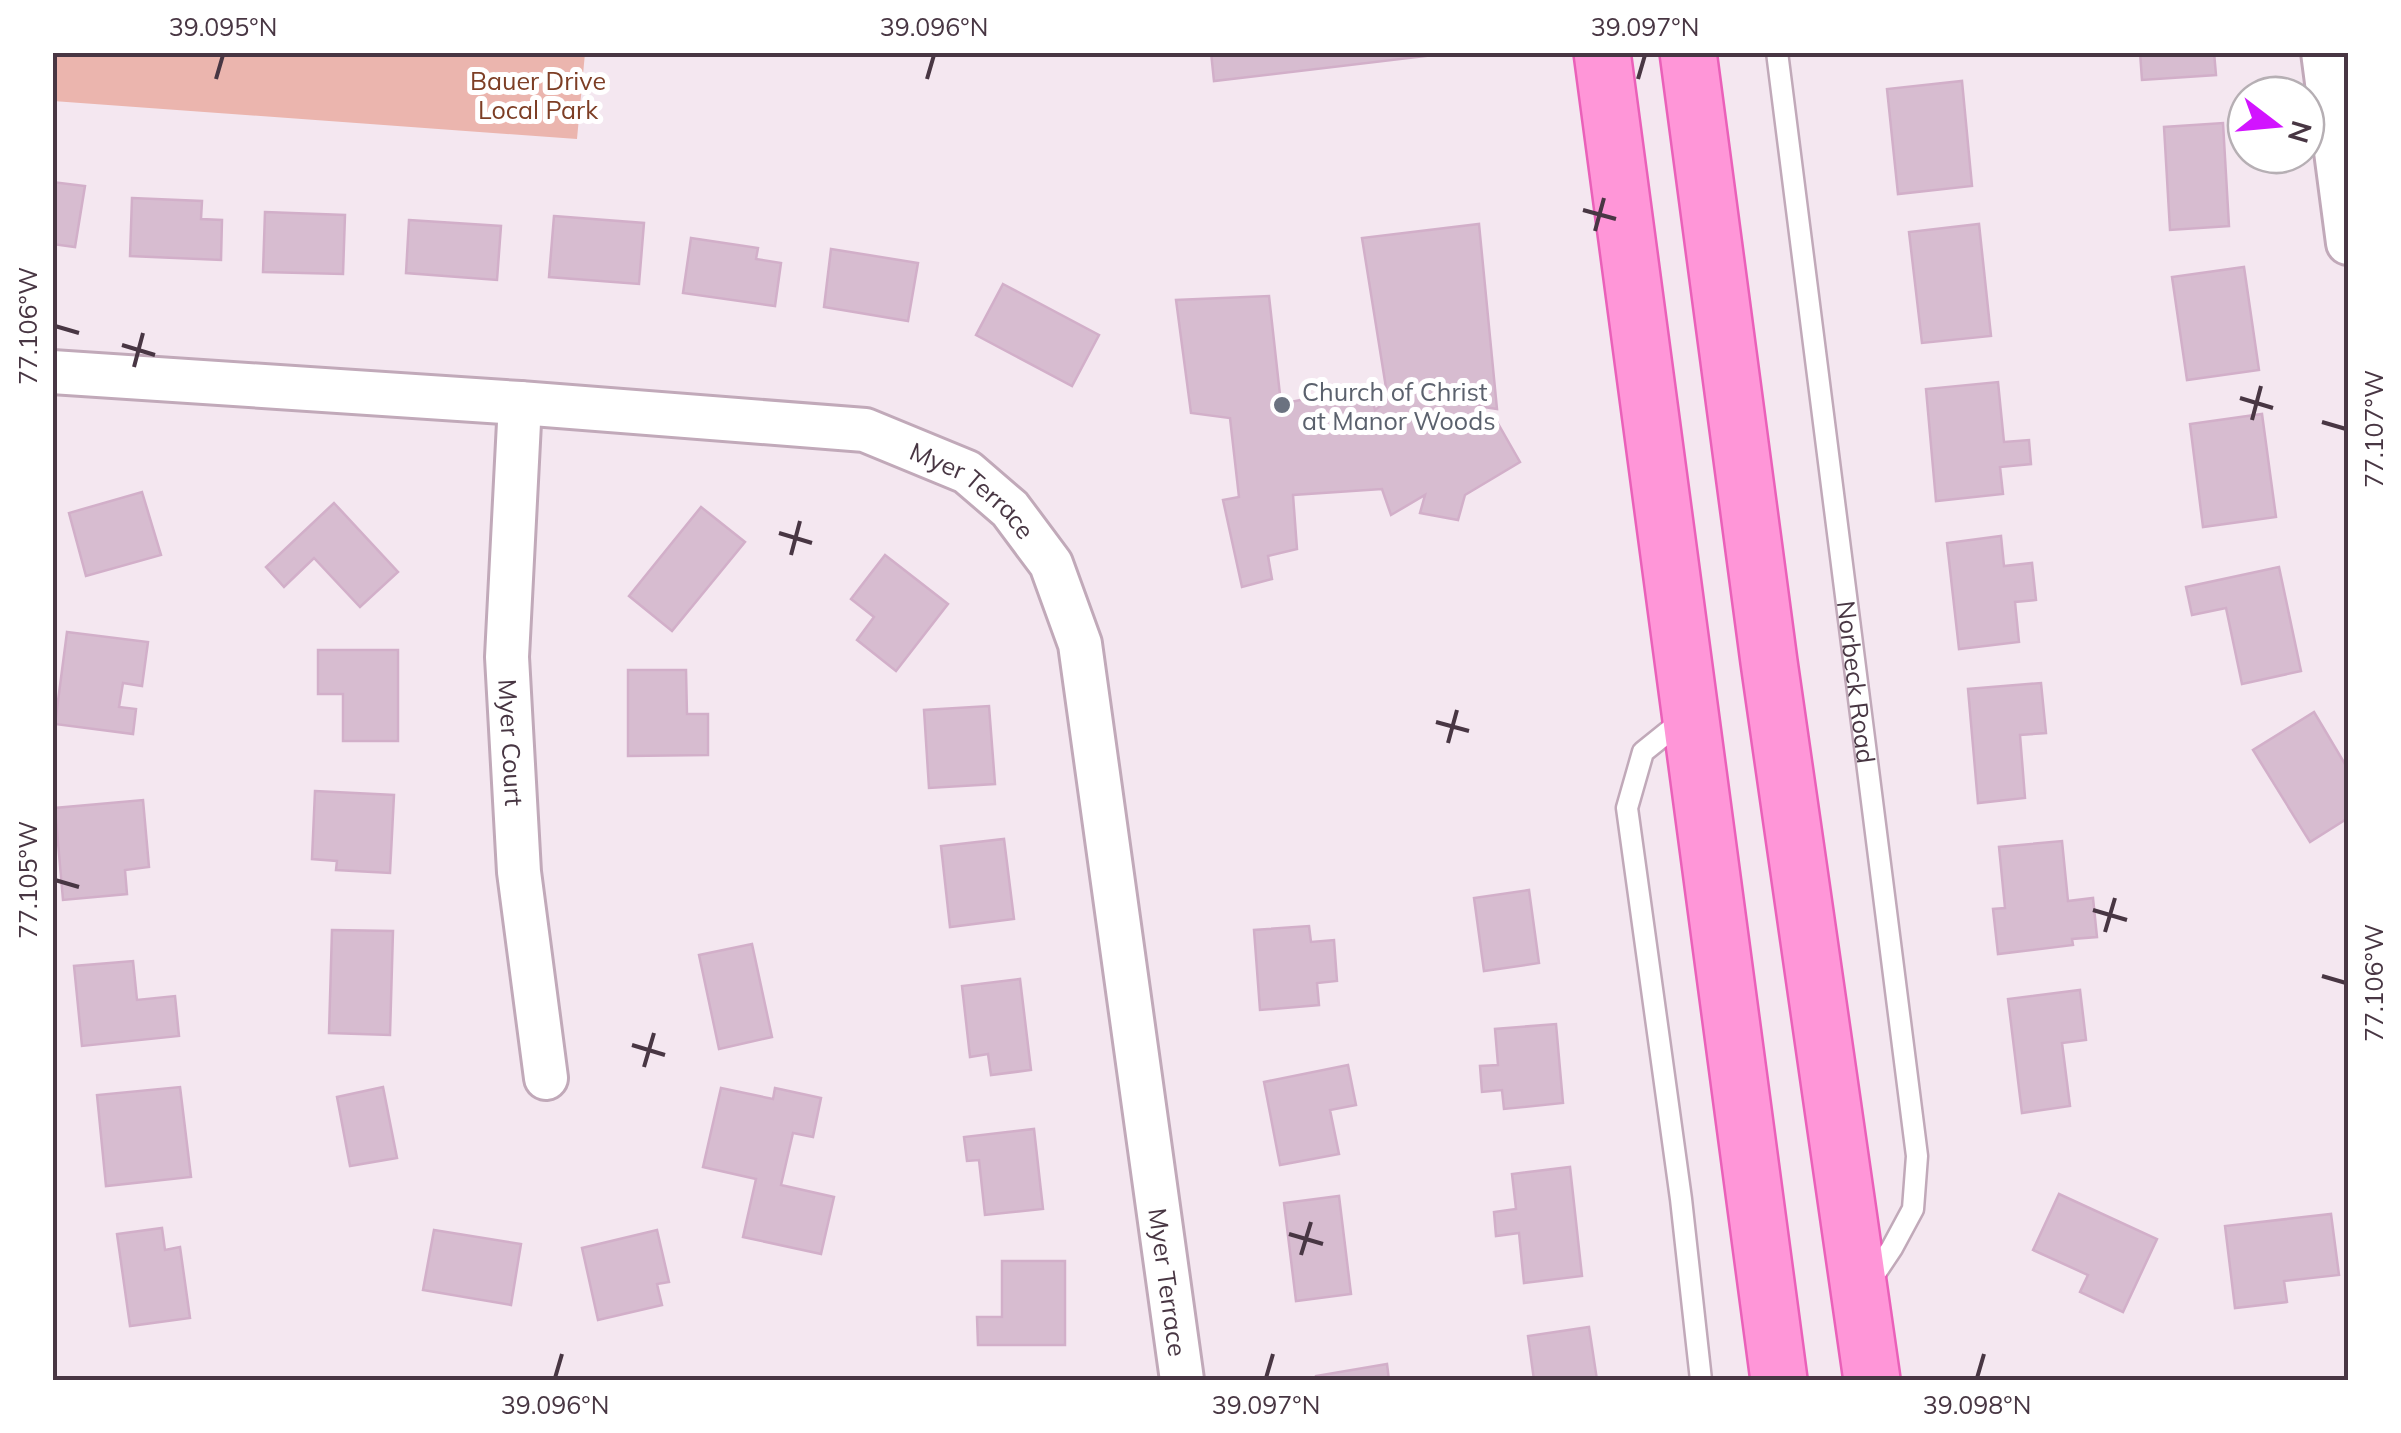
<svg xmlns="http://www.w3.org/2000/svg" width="2401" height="1433" font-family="Mulish,sans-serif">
<rect width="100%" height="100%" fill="#f4e7f0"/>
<polygon fill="#ebb5ae" points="52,53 53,52 585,53 577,139 53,101"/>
<g fill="#d7bcd0" stroke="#d2afc9" stroke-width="2.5">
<polygon points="1211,52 1443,52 1443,54 1214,81"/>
<polygon points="2140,52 2214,52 2216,75 2142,80"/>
<polygon points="1962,81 1972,186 1898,194 1887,89"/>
<polygon points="2223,123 2229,226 2170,230 2164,127"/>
<polygon points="52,182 85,186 75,247 52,244"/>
<polygon points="132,198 202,201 201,219 222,220 221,260 130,256"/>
<polygon points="265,212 345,215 343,274 263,272"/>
<polygon points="554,216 644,223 639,284 549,277"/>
<polygon points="409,220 501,226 497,280 406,273"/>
<polygon points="1479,224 1497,409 1477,406 1478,428 1496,420 1520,462 1465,495 1458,520 1420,513 1425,495 1391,515 1382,489 1293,495 1297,549 1268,556 1272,579 1242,587 1223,500 1239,497 1230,418 1191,413 1176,300 1269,296 1281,404 1369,386 1375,410 1388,400 1362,238"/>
<polygon points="1979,224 1991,336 1922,343 1909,232"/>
<polygon points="691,238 758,248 756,259 781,263 775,306 683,293"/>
<polygon points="831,249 918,263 908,321 824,307"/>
<polygon points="2244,267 2259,370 2187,380 2172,277"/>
<polygon points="1003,284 1099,335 1072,386 976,335"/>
<polygon points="1998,382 2004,442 2029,440 2031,464 2000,467 2003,494 1936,501 1926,389"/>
<polygon points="2262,414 2276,517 2203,527 2190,424"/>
<polygon points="142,492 161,555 86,576 69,513"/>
<polygon points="334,503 398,572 360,607 314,558 284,587 266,567"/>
<polygon points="701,507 745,542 672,631 629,596"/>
<polygon points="2001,536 2004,566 2032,563 2036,600 2015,602 2019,642 1959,649 1947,543"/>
<polygon points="885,555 948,604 896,671 857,640 874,617 851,599"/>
<polygon points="2279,567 2301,671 2242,684 2226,608 2192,615 2186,587"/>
<polygon points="67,632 148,642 142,686 123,683 119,707 136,709 133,734 55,724"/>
<polygon points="318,650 398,650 398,741 343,741 343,694 318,694"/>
<polygon points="628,670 686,670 687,714 708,714 708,755 628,756"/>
<polygon points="2041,683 2046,733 2020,735 2025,798 1978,803 1968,689"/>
<polygon points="989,706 995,784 929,788 924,710"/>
<polygon points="2314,712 2348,769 2348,818 2310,842 2253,750"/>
<polygon points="315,791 394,795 390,873 336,870 337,861 312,859"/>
<polygon points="143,800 149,867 125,870 127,894 63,900 55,808"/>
<polygon points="1004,839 1014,919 950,927 941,846"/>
<polygon points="2062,841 2068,901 2093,898 2097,937 2072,939 2073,945 1998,954 1993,909 2005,908 1999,847"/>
<polygon points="1529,890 1539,963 1484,971 1474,898"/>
<polygon points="1309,926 1311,942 1334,940 1337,981 1317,983 1319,1005 1260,1010 1254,930"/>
<polygon points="332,930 393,931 390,1035 329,1033"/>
<polygon points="752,944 772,1037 719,1049 699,955"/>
<polygon points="133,961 137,1000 175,996 179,1036 82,1046 74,966"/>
<polygon points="1020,979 1031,1070 991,1075 988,1054 970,1057 962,986"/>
<polygon points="2080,990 2086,1040 2062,1043 2070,1106 2022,1113 2008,999"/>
<polygon points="1556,1024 1563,1103 1504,1109 1502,1090 1482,1092 1480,1066 1498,1065 1495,1029"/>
<polygon points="1348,1065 1356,1105 1330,1110 1339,1154 1280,1165 1264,1082"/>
<polygon points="180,1087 191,1177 106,1186 97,1095"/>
<polygon points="383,1087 397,1158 350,1166 337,1097"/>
<polygon points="721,1088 773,1099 775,1088 821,1098 813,1137 793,1133 781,1185 834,1197 821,1254 743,1237 756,1179 703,1167"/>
<polygon points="1034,1129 1043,1209 985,1215 979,1160 967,1161 964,1137"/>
<polygon points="1570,1167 1582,1276 1524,1283 1519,1233 1496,1236 1494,1212 1516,1209 1512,1174"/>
<polygon points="2059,1194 2157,1239 2123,1312 2080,1292 2088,1275 2033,1250"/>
<polygon points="1339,1196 1351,1294 1296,1301 1284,1203"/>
<polygon points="2331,1214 2339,1275 2284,1281 2287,1302 2235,1308 2225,1226"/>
<polygon points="162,1228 165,1250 180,1247 190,1318 130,1326 117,1234"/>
<polygon points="434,1230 521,1244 511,1305 423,1290"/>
<polygon points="657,1230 669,1282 657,1284 662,1305 598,1320 582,1248"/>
<polygon points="1002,1261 1065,1261 1065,1345 978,1345 977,1317 1002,1317"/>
<polygon points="1589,1327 1597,1380 1534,1380 1528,1336"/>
<polygon points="1387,1364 1389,1380 1316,1380 1316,1376"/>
</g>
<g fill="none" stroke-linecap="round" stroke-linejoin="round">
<g stroke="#c1a9b9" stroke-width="25">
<g id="service">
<path id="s1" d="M1777,52L1917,1156L1913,1209L1892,1248L1868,1284"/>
<polyline points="1684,719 1643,752 1627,808 1681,1199 1701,1380"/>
</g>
</g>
<g stroke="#c1a9b9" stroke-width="48">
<g id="minor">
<polyline points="2323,52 2348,243"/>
<path id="s2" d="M52,372L520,403L865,430L967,472L1010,509L1051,564L1080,644L1182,1380"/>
<path id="s3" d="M520,403L507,657L519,872L546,1078"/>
</g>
</g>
<g stroke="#ea60b9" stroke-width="60">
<g id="primary">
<polyline points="1602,52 1779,1380"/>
<polyline points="1688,52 1769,662 1872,1380"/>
</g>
</g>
<use href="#service" stroke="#fff" stroke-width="20"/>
<use href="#minor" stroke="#fff" stroke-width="42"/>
<use href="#primary" stroke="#ff96d8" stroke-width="55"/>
</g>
<path fill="none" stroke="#483643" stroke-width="4" d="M216,79L223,55M927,79L934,55M1638,79L1645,55M1583,210L1616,219M1595,231L1604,198M55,326L79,333M122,345L155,355M134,367L143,333M2240,398L2273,408M2252,420L2261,386M2322,422L2346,429M779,533L812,543M791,555L800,521M1436,722L1469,731M1448,743L1457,710M55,880L79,887M2093,910L2127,920M2105,932L2115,898M2322,976L2346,983M632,1045L665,1055M644,1067L654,1033M1289,1234L1323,1244M1301,1255L1311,1222M555,1378L562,1354M1266,1378L1273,1354M1977,1378L1984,1354"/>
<circle fill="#6b7280" stroke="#fff" stroke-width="4" cx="1282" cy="405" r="10"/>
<g text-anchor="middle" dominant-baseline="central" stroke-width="10" stroke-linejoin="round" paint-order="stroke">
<g font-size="25" fill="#7d3e25" stroke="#fff">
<text x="538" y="80">Bauer Drive<tspan x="538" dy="29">Local Park</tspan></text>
</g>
<g font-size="25" fill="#5b616d" stroke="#fff" text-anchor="start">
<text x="1302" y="391">Church of Christ<tspan x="1302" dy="29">at Manor Woods</tspan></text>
</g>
<g font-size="25" fill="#483643" stroke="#fff">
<text stroke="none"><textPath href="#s2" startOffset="940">Myer Terrace</textPath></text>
<text stroke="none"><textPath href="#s1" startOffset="635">Norbeck Road</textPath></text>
<text stroke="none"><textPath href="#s3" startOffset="340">Myer Court</textPath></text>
<text stroke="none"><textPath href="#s2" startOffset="1780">Myer Terrace</textPath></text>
</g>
</g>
<rect width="2401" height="1433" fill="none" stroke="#ffffff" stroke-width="110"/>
<g transform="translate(2276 125) rotate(106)"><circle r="48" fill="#ffffff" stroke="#b6afb4" stroke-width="2.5"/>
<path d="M0-8L18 38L0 25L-18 38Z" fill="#d214ff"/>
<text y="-15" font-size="28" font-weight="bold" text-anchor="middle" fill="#483643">N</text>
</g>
<rect x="55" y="55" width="2291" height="1323" fill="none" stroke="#483643" stroke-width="4"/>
<g font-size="25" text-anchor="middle" fill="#483643">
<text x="223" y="36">39.095°N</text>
<text x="934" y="36">39.096°N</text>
<text x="1645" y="36">39.097°N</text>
<text transform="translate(28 326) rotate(-90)" y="9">77.106°W</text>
<text transform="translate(2374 429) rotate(-90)" y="9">77.107°W</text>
<text transform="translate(28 880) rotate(-90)" y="9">77.105°W</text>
<text transform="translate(2374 983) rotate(-90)" y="9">77.106°W</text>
<text x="555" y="1414">39.096°N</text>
<text x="1266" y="1414">39.097°N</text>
<text x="1977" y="1414">39.098°N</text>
</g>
</svg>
